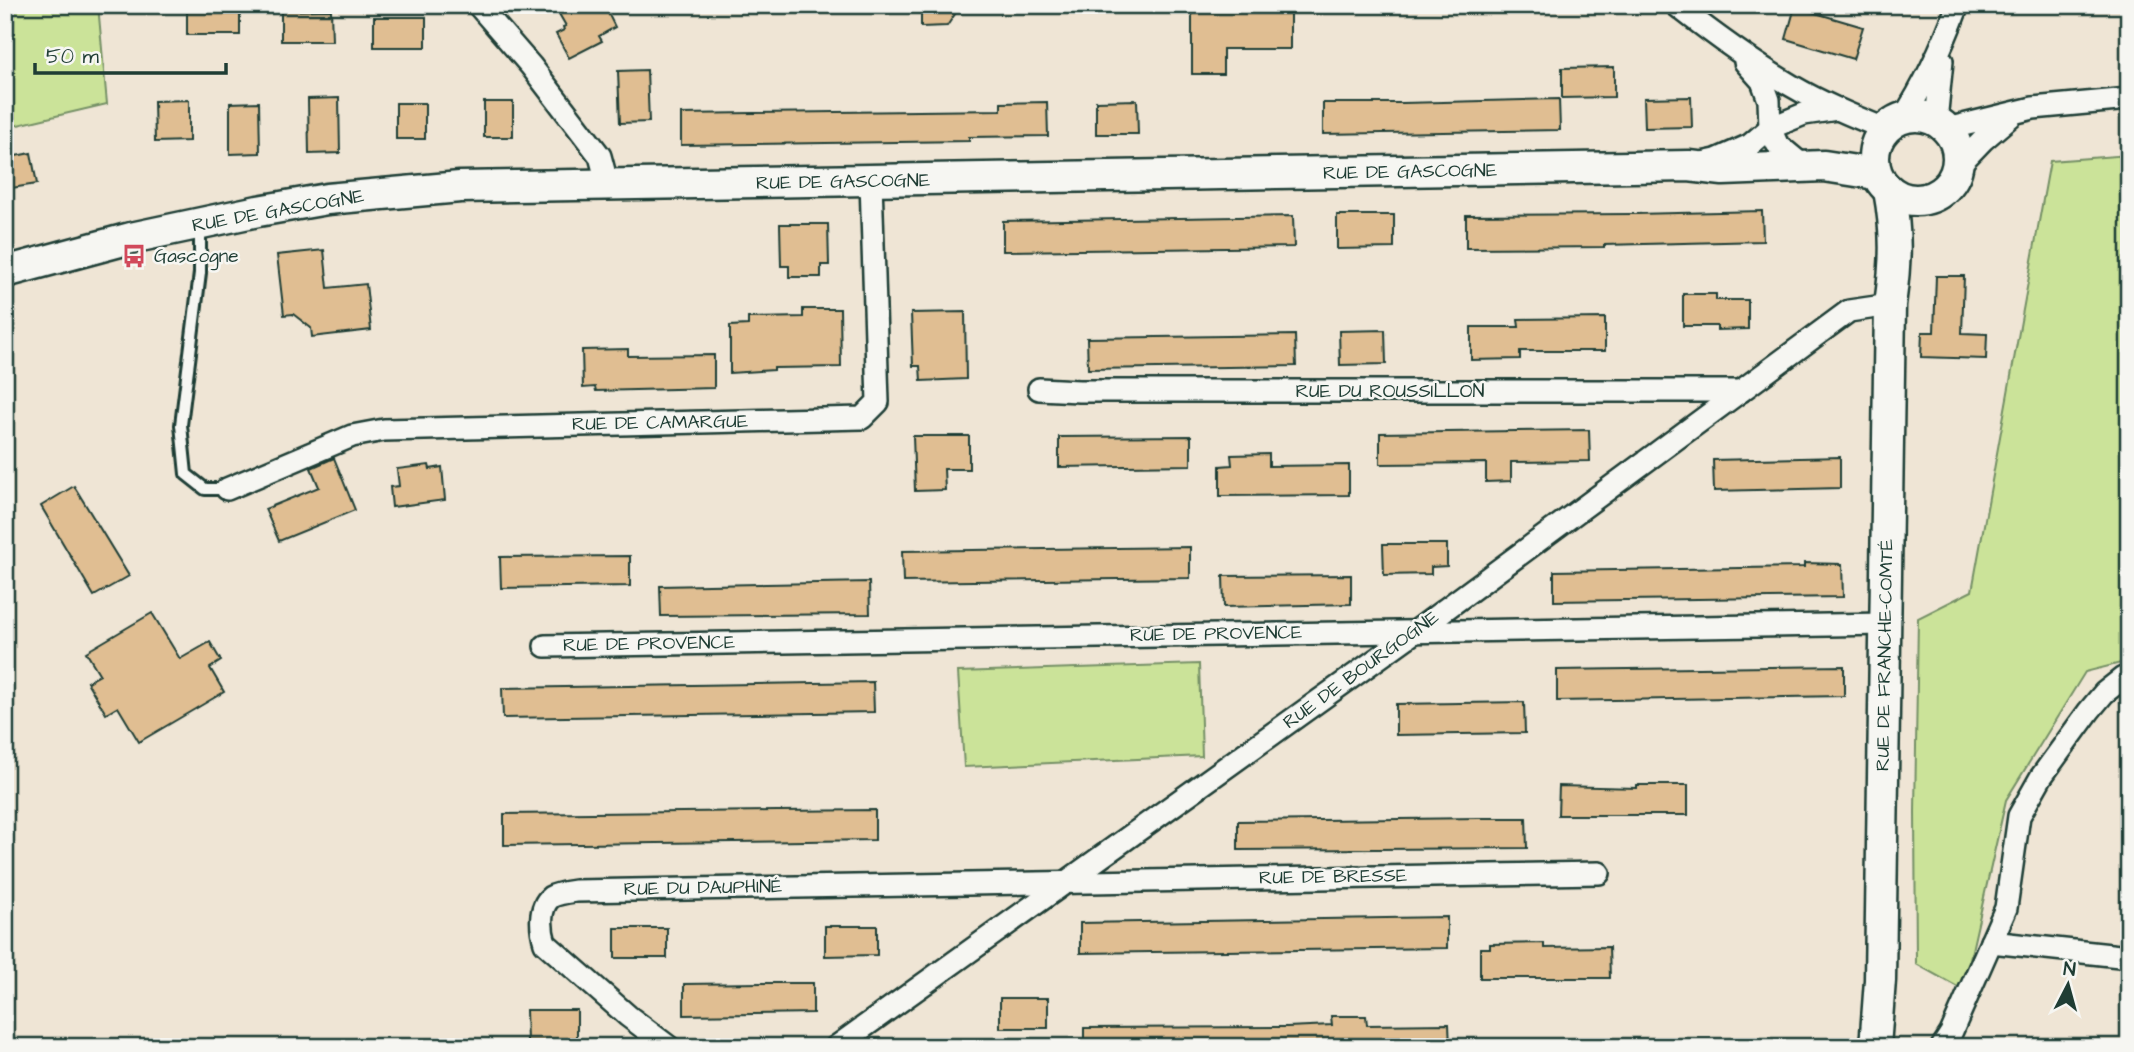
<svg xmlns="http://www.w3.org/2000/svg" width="2134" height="1052" font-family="'Architects Daughter',sans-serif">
<rect width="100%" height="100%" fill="#efe5d5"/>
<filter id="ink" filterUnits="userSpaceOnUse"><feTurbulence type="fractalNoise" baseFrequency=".0143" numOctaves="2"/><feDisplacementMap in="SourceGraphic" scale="14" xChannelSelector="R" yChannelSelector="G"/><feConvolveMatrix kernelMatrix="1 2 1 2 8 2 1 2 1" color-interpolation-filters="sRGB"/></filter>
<g filter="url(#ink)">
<g fill="#cbe399" stroke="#759066" stroke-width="2">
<polygon points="5,5 98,5 107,104 5,128"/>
<polygon points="2129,155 2129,661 2085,672 2006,800 1963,990 1916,964 1915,812 1918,618 1972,591 2050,161"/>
<polygon points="1199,664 1202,756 964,767 958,672"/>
</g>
<g fill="#e0be92" stroke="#1f3d34" stroke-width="2">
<rect x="187" y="5" width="53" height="30"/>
<polygon points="570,5 604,5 615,27 599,36 602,41 569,58 556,34 564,30 563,27 566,26 558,12"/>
<polygon points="921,5 961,5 947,26 921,27"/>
<polygon points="1262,5 1290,5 1290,49 1223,49 1223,74 1192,74 1192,12 1262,11"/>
<polygon points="1795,7 1863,27 1853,59 1786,39"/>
<polygon points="331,10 332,41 281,41 281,11"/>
<rect x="374" y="17" width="52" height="30"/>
<polygon points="1614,67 1614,97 1562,98 1562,68"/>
<polygon points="647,70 649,122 620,123 618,71"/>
<polygon points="1691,97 1692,127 1645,128 1644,98"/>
<polygon points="339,98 340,153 309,154 308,99"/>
<polygon points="1559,99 1560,130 1323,134 1323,103 1403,103"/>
<polygon points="189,100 189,141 155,142 154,101"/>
<polygon points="1137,100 1138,134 1096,134 1096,101"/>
<polygon points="259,102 260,153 230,154 230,103"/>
<rect x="484" y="102" width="29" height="35"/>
<polygon points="1047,102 1048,136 969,137 969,141 681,145 681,114 1001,110 1001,103"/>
<rect x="396" y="103" width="29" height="36"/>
<polygon points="31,153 37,184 5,189 5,158"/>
<polygon points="1762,211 1763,241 1604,245 1604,247 1466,248 1466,215 1635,214"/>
<polygon points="1337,215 1394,215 1394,248 1337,249"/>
<polygon points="1293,216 1294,247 1003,251 1003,221"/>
<polygon points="780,224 828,224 829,265 821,265 821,277 789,277 789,266 781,266"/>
<polygon points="324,250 328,288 366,284 371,330 312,337 311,328 293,314 284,315 277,255"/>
<polygon points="1936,276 1964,276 1962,333 1987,334 1986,359 1921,357 1922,332 1934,332"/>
<polygon points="1683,294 1716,294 1716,300 1748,300 1748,329 1717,330 1717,326 1683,326"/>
<polygon points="803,309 840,309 841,367 774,368 774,370 730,373 730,326 748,325 748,318 803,317"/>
<polygon points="965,312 966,379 921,381 920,366 913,366 911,313"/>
<polygon points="1605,318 1605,351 1520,351 1520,359 1471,360 1471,327 1519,327 1518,319"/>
<polygon points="1385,330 1386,364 1340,365 1339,331"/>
<polygon points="1295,335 1296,366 1088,369 1087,338"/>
<polygon points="628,349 628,356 714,355 714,388 596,391 595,387 583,388 582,350"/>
<polygon points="1589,430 1590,461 1511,462 1511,481 1486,482 1486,463 1380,464 1380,433"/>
<polygon points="913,436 969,436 969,469 944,469 945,490 915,491"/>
<polygon points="1191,436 1191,465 1059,467 1059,437"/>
<polygon points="1269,454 1269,466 1349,465 1349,495 1220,496 1220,466 1232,465 1231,455"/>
<polygon points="1840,457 1840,488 1714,491 1713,460"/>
<polygon points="334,458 355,510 279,541 265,509 319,487 311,468"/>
<polygon points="429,465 430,469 442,467 445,500 392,507 390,487 399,486 397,469"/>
<polygon points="74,486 129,576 94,596 41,506"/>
<polygon points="1383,544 1447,544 1447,566 1431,567 1431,574 1384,575"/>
<polygon points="1190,547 1190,578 903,582 902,551"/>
<polygon points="630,556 630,586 501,588 500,557"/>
<polygon points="1804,563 1842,564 1843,597 1554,601 1554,571 1804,567"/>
<polygon points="1351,575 1351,604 1224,607 1223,576"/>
<polygon points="869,582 870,614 661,616 660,586"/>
<polygon points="152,613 180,659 210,642 221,661 210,668 224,692 139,742 118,707 106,714 87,682 100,675 86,652"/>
<polygon points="1844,666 1844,696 1557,701 1557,670"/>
<polygon points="873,682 874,712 503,718 502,688"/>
<polygon points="1524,702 1525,733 1396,735 1396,704"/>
<polygon points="1637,785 1688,785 1688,815 1558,815 1559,786 1637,788"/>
<polygon points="875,810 875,840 504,845 504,814"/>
<polygon points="1479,818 1526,818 1527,848 1238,850 1238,821"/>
<polygon points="1447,917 1447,948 1080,953 1080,923"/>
<polygon points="825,926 877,926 877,955 825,956"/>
<rect x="615" y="928" width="52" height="30"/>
<polygon points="1544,943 1544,948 1609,947 1610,978 1480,978 1480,948 1490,948 1490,944"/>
<polygon points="762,983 813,983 813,1013 684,1015 684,984"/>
<rect x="1000" y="998" width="48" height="30"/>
<polygon points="526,1010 577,1010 577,1041 527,1041"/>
<polygon points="1331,1016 1366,1016 1367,1025 1449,1024 1450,1047 1084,1047 1084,1028 1287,1027 1332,1025"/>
</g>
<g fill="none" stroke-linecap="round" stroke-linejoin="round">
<g stroke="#1f3d34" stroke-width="16">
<polyline id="lane" points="200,227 200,273 181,425 186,474 205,489 227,489"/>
</g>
<g stroke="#1f3d34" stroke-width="26">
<g id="street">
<polyline points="478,5 531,66 600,156 608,186"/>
<path d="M1676,5C1713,34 1751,62 1792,86C1821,103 1853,116 1885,129"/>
<polyline points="1745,62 1762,81 1769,100 1770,128 1777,144 1806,168"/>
<path d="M1903,118C1926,83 1943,45 1958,5"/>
<polyline points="1936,121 1942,61"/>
<polyline points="1947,129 2033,108 2129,99"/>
<polyline points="1702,163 1716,160 1750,145 1770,128 1804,114 1837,109"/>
<polyline points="1958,166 1983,140 2011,116"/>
<polyline points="1039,389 1079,391 1741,391"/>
<polyline points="227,489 352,436 384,430 862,418 878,402 871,181"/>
<polyline points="545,646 1886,624"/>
<polyline points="1991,942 2129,957"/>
<path d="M669,1047L628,1016L545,943C541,930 538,908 551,897C556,894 568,892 575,891L1599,873"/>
<polyline points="836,1047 1416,631 1849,311 1890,305"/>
<polyline points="1942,1047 1951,1033 2006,908 2019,816 2041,777 2089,711 2104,693 2123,678 2129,677"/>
</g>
</g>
<g stroke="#1f3d34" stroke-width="35">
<g id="secondary">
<circle cx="1916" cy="158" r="42"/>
<polyline points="5,272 131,238 258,211 327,199 460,187 1689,166 1723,170 1824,166 1876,174"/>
<path d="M1875,1047L1880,980L1890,305C1896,262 1897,233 1889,190"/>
</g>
</g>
<use href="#lane" stroke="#f6f6f2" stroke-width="10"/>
<use href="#street" stroke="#f6f6f2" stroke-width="21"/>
<use href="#secondary" stroke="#f6f6f2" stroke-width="30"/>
</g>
</g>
<defs>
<g id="bus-bare" transform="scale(1.89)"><path d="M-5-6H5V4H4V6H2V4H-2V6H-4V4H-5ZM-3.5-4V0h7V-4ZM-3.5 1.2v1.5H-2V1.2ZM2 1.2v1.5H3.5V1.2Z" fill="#d1495b" stroke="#f6f6f2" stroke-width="2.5" paint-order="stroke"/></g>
</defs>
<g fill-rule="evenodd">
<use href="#bus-bare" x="134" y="256"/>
</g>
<g text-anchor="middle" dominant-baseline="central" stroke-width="5" stroke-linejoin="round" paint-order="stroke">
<g font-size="19" fill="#1f3d34" stroke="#f6f6f2">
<text transform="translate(1410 172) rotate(-1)">RUE DE GASCOGNE</text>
<text transform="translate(843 182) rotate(-1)">RUE DE GASCOGNE</text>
<text transform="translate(278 211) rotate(-10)">RUE DE GASCOGNE</text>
<text x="1390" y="391">RUE DU ROUSSILLON</text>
<text transform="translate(660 423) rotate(-1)">RUE DE CAMARGUE</text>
<text transform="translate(1216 634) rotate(-1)">RUE DE PROVENCE</text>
<text transform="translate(649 644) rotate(-1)">RUE DE PROVENCE</text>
<text transform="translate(1885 655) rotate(-89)">RUE DE FRANCHE-COMTÉ</text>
<text transform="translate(1361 670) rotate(-36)">RUE DE BOURGOGNE</text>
<text transform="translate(1333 877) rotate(-1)">RUE DE BRESSE</text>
<text transform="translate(703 888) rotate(-1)">RUE DU DAUPHINÉ</text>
</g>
<g font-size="19" fill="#1f3d34" stroke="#f6f6f2" text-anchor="start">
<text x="154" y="256">Gascogne</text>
</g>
</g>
<rect width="2134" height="1052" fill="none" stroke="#f6f6f2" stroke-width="28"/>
<rect x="14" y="14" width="2106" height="1024" fill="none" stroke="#1f3d34" stroke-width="2.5" filter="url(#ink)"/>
<g transform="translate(2068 985) rotate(6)" stroke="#f6f6f2" stroke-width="5" paint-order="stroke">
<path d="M0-5L12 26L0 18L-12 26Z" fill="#1f3d34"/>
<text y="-10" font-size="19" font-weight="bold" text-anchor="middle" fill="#1f3d34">N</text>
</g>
<path d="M35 63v10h191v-10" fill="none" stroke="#1f3d34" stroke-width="3.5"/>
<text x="46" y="63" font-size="21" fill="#1f3d34" stroke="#f6f6f2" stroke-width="5" paint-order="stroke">50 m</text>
</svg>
